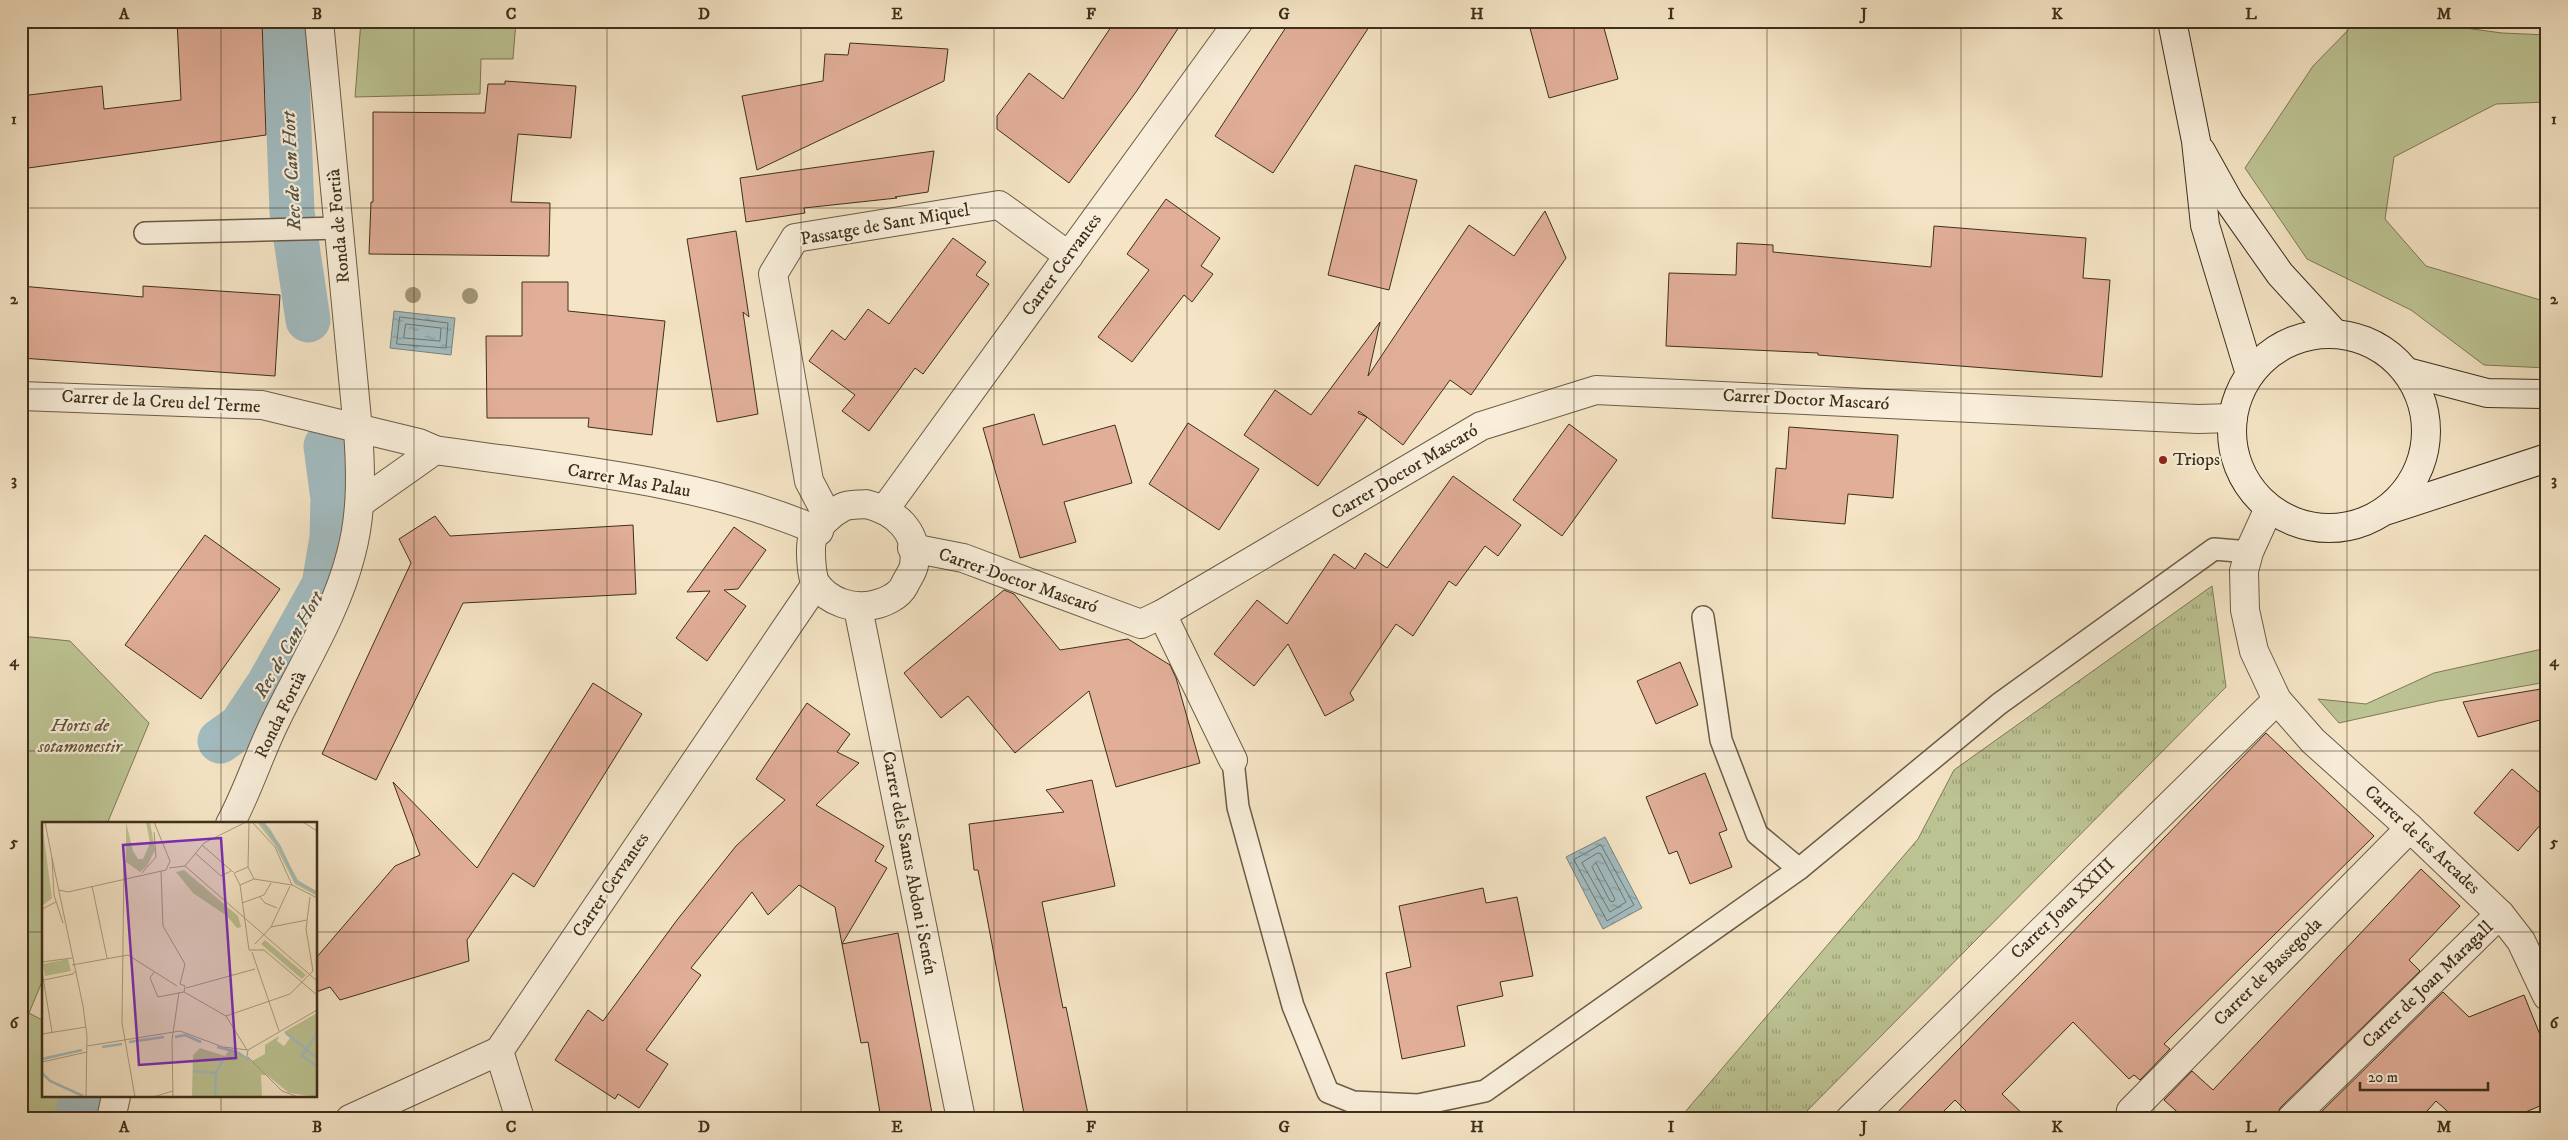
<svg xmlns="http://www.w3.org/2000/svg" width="2568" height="1140" font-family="'IM FELL DW Pica',serif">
<defs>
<pattern id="park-tufts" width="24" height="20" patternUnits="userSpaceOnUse" patternTransform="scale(1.25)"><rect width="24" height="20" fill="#bdc494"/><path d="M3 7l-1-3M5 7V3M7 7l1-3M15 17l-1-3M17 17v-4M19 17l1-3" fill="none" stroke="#9ba078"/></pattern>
<pattern id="water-ripples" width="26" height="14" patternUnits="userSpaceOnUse" patternTransform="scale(1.25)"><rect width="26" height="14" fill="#a2bcc1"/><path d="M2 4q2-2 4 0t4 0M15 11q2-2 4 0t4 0" fill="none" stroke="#85999c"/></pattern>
</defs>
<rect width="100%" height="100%" fill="#f5e5c6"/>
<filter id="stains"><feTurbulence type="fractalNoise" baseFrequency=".004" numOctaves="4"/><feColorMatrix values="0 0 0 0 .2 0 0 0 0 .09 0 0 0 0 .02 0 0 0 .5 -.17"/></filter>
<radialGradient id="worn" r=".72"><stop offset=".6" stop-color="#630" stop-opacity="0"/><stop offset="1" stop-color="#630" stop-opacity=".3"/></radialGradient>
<g fill="#bdc494" stroke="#7e7a58">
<polygon points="361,21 516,21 513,59 481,59 480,94 355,97"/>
<polygon points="2357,21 2414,21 2502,33 2547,35 2547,102 2496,104 2394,157 2385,219 2426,266 2547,302 2547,368 2484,365 2411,310 2307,259 2245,168 2313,66"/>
<polygon points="21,636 70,641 149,723 107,824 44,824 44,977 29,1013 44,1021 44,1096 93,1096 88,1119 21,1119"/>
<polygon points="2547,648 2547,682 2438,701 2339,723 2318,699 2366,704 2434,673"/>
</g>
<polygon fill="url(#park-tufts)" stroke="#7e7a58" points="2212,586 2226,687 1799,1119 1679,1119 1918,839 1954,770"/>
<g fill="url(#water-ripples)" stroke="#7a847f">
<polygon points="394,311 455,318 451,355 390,348"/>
<polygon points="1605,837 1642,908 1603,929 1566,857"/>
</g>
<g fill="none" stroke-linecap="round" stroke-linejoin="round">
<g stroke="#70766e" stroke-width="1">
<polygon points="400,317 448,323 446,348 397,344"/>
<polygon points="406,324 441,328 440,341 404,338"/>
<polygon points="1601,845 1634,905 1607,921 1574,860"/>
<polygon points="1598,853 1601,854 1626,902 1610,912 1582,863"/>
<polygon points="1596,863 1615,899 1613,902 1610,901 1592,867"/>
</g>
<g stroke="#a2bcc1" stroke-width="45">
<polyline points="285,21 292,212 308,320"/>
<polyline points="220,741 241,726 269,684 324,585 332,538 333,499 326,446"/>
<polyline points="76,1119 82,1096"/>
</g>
</g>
<g fill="#e1ae98" stroke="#3e2f1b">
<polygon points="177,21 262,21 266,135 21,169 21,96 102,86 104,109 181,100"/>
<polygon points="1115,21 1183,21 1136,92 1069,183 997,129 997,116 1029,73 1063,99"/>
<polygon points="1290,21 1373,21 1273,173 1215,136"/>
<polygon points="1528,21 1602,21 1618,79 1549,98"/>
<polygon points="850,43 948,49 944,81 757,170 742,96 823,81 825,54 848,55"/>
<polygon points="505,81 576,86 571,138 518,134 511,202 550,203 549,256 369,254 371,202 373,202 373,112 485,113 488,84 505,84"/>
<polygon points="934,151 928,192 895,197 897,198 804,208 805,213 746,222 740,178"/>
<polygon points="1355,165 1417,180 1389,290 1328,275"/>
<polygon points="1166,199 1220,238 1201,266 1213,274 1192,302 1184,295 1132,362 1098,337 1149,270 1127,254"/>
<polygon points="1545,211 1566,258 1471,395 1450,380 1403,445 1359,411 1358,413 1367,417 1318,486 1244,435 1275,390 1311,415 1380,322 1368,376 1469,225 1514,256"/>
<polygon points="1934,226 2086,238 2083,278 2110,280 2102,377 1818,355 1818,353 1666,346 1669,273 1736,275 1737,243 1773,245 1773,252 1931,267"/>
<polygon points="736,231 749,317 743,312 758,414 717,422 687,239"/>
<polygon points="953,238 986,262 976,275 989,284 923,374 915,368 869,431 842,411 855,395 809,361 832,330 845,340 868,309 889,324"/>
<polygon points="522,282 568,282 568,311 665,321 652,435 588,427 589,418 487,418 486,336 522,336"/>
<polygon points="21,286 143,297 143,286 280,295 275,376 21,358"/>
<polygon points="1034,414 1043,445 1115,425 1132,483 1064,502 1076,542 1020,558 983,428"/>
<polygon points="1188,423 1259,469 1219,530 1149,484"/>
<polygon points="1569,424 1617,460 1562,536 1513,500"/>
<polygon points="1789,427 1898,435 1893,498 1848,494 1845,524 1772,518 1776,468 1786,469"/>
<polygon points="1453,476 1521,525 1498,556 1485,546 1456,586 1449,581 1413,636 1396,624 1350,693 1354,700 1325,716 1288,644 1254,686 1214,654 1257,600 1287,624 1334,554 1355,569 1365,553 1387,568"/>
<polygon points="435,516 450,536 633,525 636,594 463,603 376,780 322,754 411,563 399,539"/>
<polygon points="734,527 766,550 738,589 724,590 746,606 707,661 676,638 710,591 687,592"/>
<polygon points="205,535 280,589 201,699 125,645"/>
<polygon points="1004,590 1014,594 1060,650 1128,639 1170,665 1176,678 1200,763 1116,787 1089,691 1015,753 968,696 941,718 904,673"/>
<polygon points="1680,662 1698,705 1656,724 1637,681"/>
<polygon points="593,683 642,714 534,887 513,873 467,940 469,961 340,1000 330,987 316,992 316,958 395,866 420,855 393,782 477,868"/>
<polygon points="2547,688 2547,718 2478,737 2463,702"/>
<polygon points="807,703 850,734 837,752 859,763 816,805 884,846 875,861 887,868 842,944 835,907 799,885 768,915 752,892 691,968 701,975 646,1050 668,1064 639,1108 618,1094 615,1099 555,1060 588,1010 603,1021 677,920 736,846 785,800 756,779"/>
<polygon points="2266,733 2374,836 2164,1044 2170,1049 2140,1080 2134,1075 2129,1079 2073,1022 2002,1094 2028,1119 1974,1119 1955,1100 1936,1119 1891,1119"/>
<polygon points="2512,769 2547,799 2547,817 2518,851 2474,813"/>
<polygon points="1705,773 1727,830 1719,833 1732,867 1690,884 1677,851 1669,854 1646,797"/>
<polygon points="1092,780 1115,886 1042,902 1063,1008 1066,1007 1089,1119 1025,1119 978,870 974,870 969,824 1064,812 1046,790"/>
<polygon points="2421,869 2460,906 2409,960 2420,971 2280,1108 2276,1119 2185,1119 2164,1100 2192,1071 2213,1090"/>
<polygon points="1483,888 1486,903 1517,897 1533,976 1500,982 1503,996 1457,1006 1465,1046 1402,1059 1386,973 1411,967 1399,906"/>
<polygon points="898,933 923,1064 933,1119 881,1119 868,1042 861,1043 842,944"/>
<polygon points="2443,992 2469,1017 2524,995 2547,1052 2547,1103 2509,1119 2456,1119 2436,1101 2420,1119 2314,1119"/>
</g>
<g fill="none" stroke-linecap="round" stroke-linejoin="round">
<g stroke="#6c5c46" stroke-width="24">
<g id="service">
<polyline points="145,233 339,228"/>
<polyline points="1703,617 1721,740 1757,834 1799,869 1999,704 2214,549 2249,552"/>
<polyline points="1233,760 1238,807 1293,1006 1328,1092 1353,1102 1418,1105 1485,1091 1799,869"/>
</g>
</g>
<g stroke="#6c5c46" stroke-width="30">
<g id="minor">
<path d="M21,396L262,405L419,443L435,450C563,469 699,479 819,531"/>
<polyline points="360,503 435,450"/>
<path d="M866,504C895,511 919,531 914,565C913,572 907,579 904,586C899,596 884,603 873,605C853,609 830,603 816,584C811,577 810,548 812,540C817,526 831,513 843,507C849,504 859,505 866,504Z"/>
<polyline points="2269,508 2249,552 2244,571 2245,610 2254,651 2277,700 2313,741 2410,828 2500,914 2521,941 2547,996"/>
<polyline points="885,509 1239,21"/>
<polyline points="828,517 809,481 773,274 795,238 999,205 1069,256"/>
<polyline points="912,548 963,558 1141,624 1162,614 1481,426 1596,390 2198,419 2233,418"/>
<polyline points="858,608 961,1119"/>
<polyline points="1162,614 1233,760"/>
<path d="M230,824C248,791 259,754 276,720C302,666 336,613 351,554C362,513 361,472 358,430L319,21"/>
<polyline points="499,1051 520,1119"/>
<polyline points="111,1119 116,1096"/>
<polyline points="350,1119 499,1051 816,584"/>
<polyline points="1850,1119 2277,700"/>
<polyline points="2134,1119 2131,1111 2410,828"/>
<polyline points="2291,1119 2500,914"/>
</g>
</g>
<g stroke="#3e2f1b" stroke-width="30">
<g id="secondary">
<polyline points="2172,21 2196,141 2205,225 2250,374"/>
<polyline points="2201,151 2230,203 2280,274 2335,334"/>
<circle cx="2329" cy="431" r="97"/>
<polyline points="2407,372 2487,393 2547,394"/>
<polyline points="2388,510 2547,458"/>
</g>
</g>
<use href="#service" stroke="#f8eeda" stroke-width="21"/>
<use href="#minor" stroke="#f8eeda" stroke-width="28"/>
<use href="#secondary" stroke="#f8eeda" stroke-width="28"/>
</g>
<g fill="#a29578">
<circle cx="413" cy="295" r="8"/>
<circle cx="470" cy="296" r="8"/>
</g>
<path fill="none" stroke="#3e2f1b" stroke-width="1" stroke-opacity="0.55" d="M221,21V824M414,21V1119M607,21V1119M801,21V1119M994,21V1119M1187,21V1119M1381,21V1119M1574,21V1119M1767,21V1119M1961,21V1119M2154,21V1119M2347,21V1119M21,208H2547M21,389H2547M21,570H2547M21,751H2547M21,932H44M316,932H2547M221,1096V1119"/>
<circle fill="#8f2418" stroke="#f8eeda" stroke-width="2" cx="2163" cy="460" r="5"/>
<g text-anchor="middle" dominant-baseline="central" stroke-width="4.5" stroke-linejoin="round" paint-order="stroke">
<g font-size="18" fill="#3e2f1b" stroke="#f8eeda">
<text transform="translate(885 225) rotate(-10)">Passatge de Sant Miquel</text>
<text transform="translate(339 226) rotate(-95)">Ronda de Fortià</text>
<text transform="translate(1062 265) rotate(-54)">Carrer Cervantes</text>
<text transform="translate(1806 400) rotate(3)">Carrer Doctor Mascaró</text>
<text transform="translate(161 402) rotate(3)">Carrer de la Creu del Terme</text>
<text transform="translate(1405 472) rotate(-31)">Carrer Doctor Mascaró</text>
<text transform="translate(629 481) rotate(10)">Carrer Mas Palau</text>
<text transform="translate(1018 581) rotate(19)">Carrer Doctor Mascaró</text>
<text transform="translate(281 715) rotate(-64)">Ronda Fortià</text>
<text transform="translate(2422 840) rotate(43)">Carrer de les Arcades</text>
<text transform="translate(909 863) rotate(79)">Carrer dels Sants Abdon i Senén</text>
<text transform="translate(611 885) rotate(-56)">Carrer Cervantes</text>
<text transform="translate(2063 909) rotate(-44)">Carrer Joan XXIII</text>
<text transform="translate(2268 972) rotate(-45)">Carrer de Bassegoda</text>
<text transform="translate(2428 985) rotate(-44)">Carrer de Joan Maragall</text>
</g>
<g font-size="18" fill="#3e2f1b" stroke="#f8eeda" text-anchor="start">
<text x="2173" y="460">Triops</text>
</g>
<g font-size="18" font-style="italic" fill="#5e5439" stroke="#f8eeda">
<text x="80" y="726">Horts de<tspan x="80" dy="21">sotamonestir</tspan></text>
</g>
<g font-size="19" font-style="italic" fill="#575244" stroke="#f8eeda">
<text transform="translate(292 171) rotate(-93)">Rec de Can Hort</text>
<text transform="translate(289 645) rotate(-60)">Rec de Can Hort</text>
</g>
</g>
<g transform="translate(42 822)">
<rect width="275" height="275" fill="#f5e5c6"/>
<path d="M84,0L91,29L96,37H101L108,21L104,0H108L113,28L105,44L98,50L84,40ZM215,0H222L229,8L257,60L275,69V74L253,62L233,23ZM275,191V275L247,271L225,253H219L220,275H150L151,233L158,226L183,234L187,228L194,229L210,239L223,232V223L237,214L235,219L242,224L248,216L242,210Z" fill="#bdc494"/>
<path d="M0,2L10,76L0,84ZM142,48L196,94L199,105L195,106L185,94L151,71L134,50ZM223,118L264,153L260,157L219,122ZM26,137L29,149L3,154L1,142Z" fill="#bdc494"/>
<path fill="none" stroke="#a2bcc1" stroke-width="2.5" d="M220,0L238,25L253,58L275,71M244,211L275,236M275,211L260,234L275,244M133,215L143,213L159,220M87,220L122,215M60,225L80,222M175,225L195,230L207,238M0,237L40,228M151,249L173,251M0,251L8,259L41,274M173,275L174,251L182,236"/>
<path fill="none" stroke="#ac9c82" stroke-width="1" d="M3,0L10,36L12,73L21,101M210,0L233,25L250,63L275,76M261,0L275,9M160,23L191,50M153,31L179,54L189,49M10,36L41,184L45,214L44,275M82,42L80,201L93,275M143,44L275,159M206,45L207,0M127,46L143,44L162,21L204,0M119,49L121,104L143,142L138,162M100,51L114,35L112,10M212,57L250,63M198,63L212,57L206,45L192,51L198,63L207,128H222L275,173M50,64L65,136M17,68L26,70L124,48L128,39L112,0M218,75L223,81L235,86M268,75L264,107L271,149M200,81L222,73L229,61M0,87L14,80M229,105L248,64M213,122L229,105L265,98M210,130L237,209M0,140L30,136M30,143L86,133L135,164M0,149L10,210M112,150L108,156L116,175L142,170L143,164L138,162M2,158L31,152L34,148M144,166L213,147M142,170L184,194L205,228M184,194L248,172L271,149M0,212L44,205M45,224L138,209L181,225L206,228M206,228L275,188M206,228L205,234L240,269L256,275M0,240L45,230M111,275L131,269M131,275L130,218L137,170"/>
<path fill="#7b2cbf" fill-opacity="0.15" stroke="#7b2cbf" stroke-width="2.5" d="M179,16L194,236L97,243L81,23Z"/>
<rect width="275" height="275" fill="none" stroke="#3e2f1b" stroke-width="2.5"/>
</g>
<rect width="2568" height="1140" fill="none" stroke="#f5e5c6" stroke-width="55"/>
<path d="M2360 1082v8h128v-8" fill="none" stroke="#3e2f1b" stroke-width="2.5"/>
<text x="2368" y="1082" font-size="15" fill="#3e2f1b" stroke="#f8eeda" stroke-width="4" paint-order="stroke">20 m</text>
<rect x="28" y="28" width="2512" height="1084" fill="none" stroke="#3e2f1b" stroke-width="2"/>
<g font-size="16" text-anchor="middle" font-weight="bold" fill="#3e2f1b">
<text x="124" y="19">A</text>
<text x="317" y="19">B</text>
<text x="511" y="19">C</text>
<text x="704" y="19">D</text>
<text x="897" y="19">E</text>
<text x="1091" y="19">F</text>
<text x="1284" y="19">G</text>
<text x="1477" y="19">H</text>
<text x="1671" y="19">I</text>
<text x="1864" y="19">J</text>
<text x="2057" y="19">K</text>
<text x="2251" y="19">L</text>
<text x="2444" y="19">M</text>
<text x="14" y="124">1</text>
<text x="2554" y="124">1</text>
<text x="14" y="304">2</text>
<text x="2554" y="304">2</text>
<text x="14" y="485">3</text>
<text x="2554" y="485">3</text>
<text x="14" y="666">4</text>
<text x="2554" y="666">4</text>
<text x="14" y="847">5</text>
<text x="2554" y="847">5</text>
<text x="14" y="1028">6</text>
<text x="2554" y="1028">6</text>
<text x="124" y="1132">A</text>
<text x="317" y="1132">B</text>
<text x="511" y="1132">C</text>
<text x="704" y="1132">D</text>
<text x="897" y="1132">E</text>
<text x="1091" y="1132">F</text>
<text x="1284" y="1132">G</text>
<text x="1477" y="1132">H</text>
<text x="1671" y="1132">I</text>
<text x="1864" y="1132">J</text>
<text x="2057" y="1132">K</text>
<text x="2251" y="1132">L</text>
<text x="2444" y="1132">M</text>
</g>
<rect width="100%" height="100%" filter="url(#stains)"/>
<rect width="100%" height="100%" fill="url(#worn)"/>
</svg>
